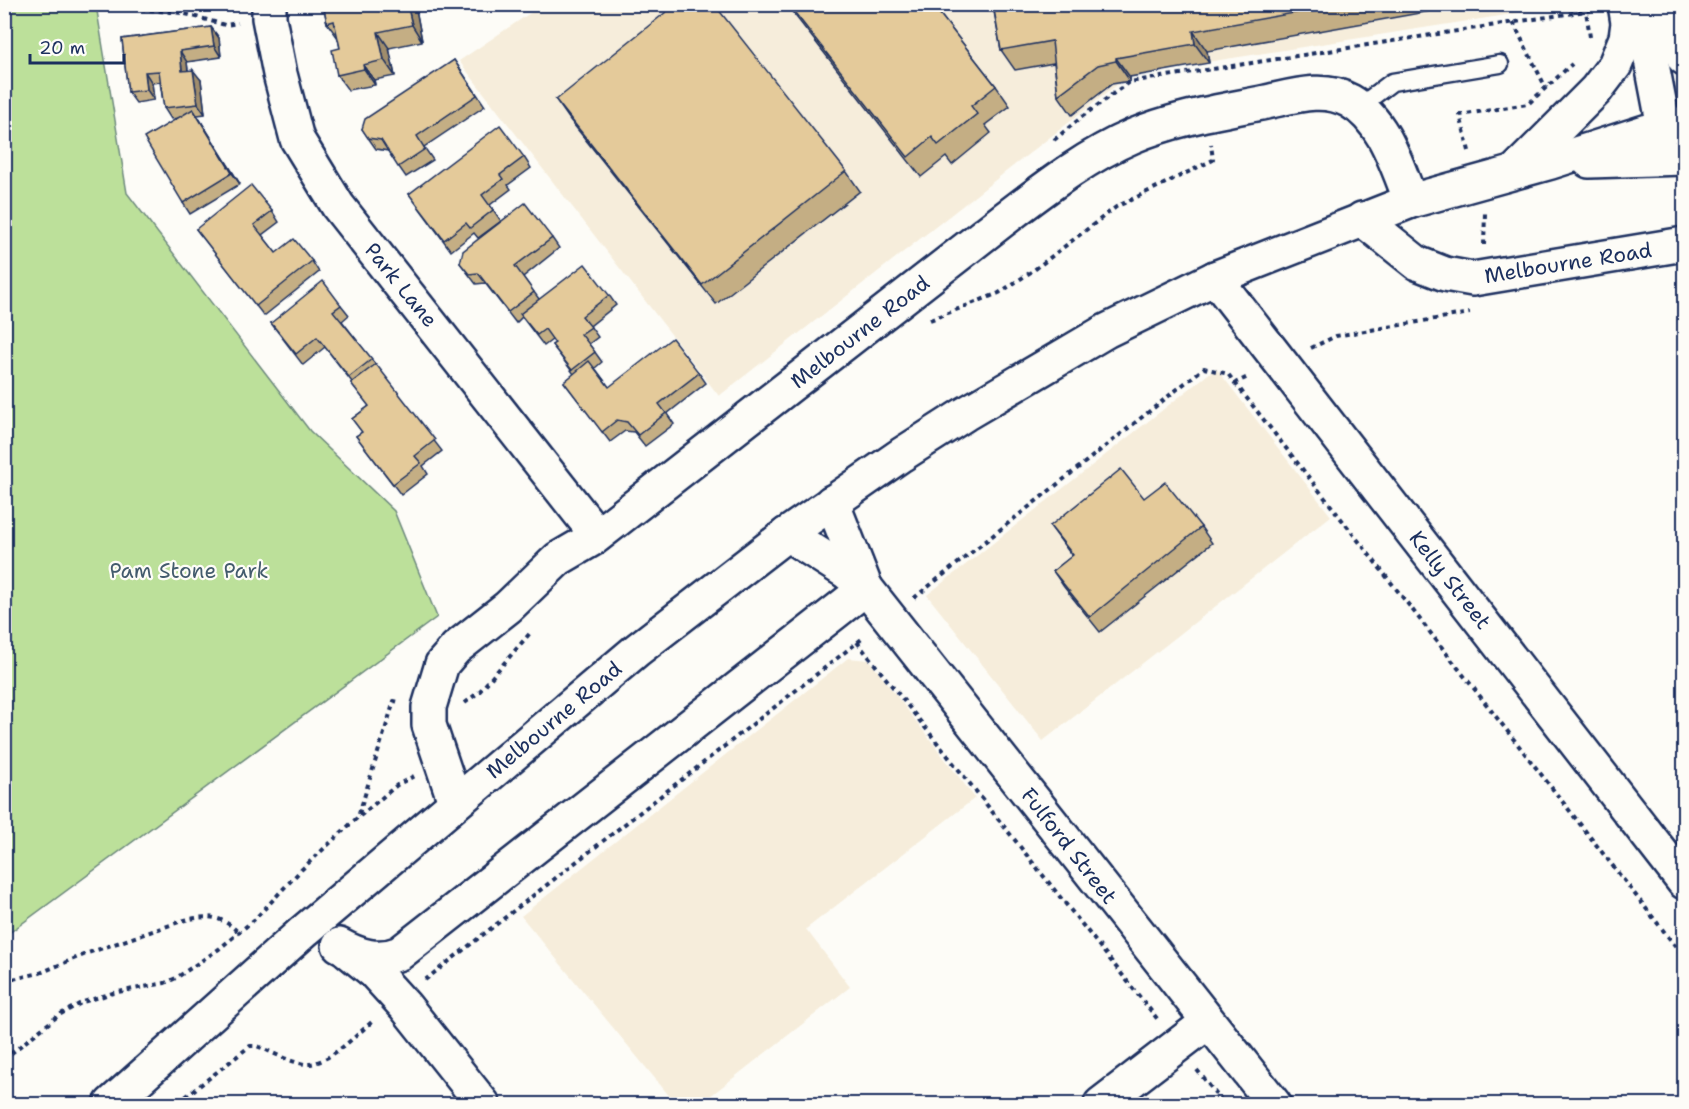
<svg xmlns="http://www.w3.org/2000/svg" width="1689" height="1109" font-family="'Shantell Sans',sans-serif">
<rect width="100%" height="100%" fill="#fdfcf7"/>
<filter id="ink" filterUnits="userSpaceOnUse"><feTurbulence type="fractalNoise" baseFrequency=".0167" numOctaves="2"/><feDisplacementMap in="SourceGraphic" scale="12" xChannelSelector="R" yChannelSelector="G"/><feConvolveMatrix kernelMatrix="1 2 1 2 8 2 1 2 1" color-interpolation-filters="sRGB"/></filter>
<g filter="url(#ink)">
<g fill="#f6eddb">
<polygon points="542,5 1569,5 1131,74 719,396 459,61"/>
<polygon points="1216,368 1331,516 1043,741 927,595"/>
<polygon points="848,658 869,660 975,798 806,929 850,987 700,1104 676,1104 521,916"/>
</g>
<polygon fill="#bce09a" stroke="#6c887c" stroke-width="1.5" points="5,4 96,5 127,193 310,431 394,511 437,617 5,936"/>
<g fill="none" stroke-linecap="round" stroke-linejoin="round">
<g stroke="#1b2f5e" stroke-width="21">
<polyline id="service" points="1359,107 1392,82 1500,64"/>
</g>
<g stroke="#1b2f5e" stroke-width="38">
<g id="minor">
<polyline points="269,4 269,18 280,74 297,139 338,206 597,535"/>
<polyline points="1658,4 1672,25 1684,58"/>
<polyline points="1629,9 1650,54 1664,127"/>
<polyline points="1516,170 1596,90 1615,65 1626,38 1628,23 1625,4"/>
<polyline points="1362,219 1417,263 1445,274 1473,279 1684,244"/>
<polyline points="1215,278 1684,882"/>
<polyline points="832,502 865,586"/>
<polyline points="787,534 845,571 866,588 1274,1104"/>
<path d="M455,802L429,725V707L442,664L456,648L508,607L558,559L594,538L1003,220C1044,189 1086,156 1133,136C1175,118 1222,111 1266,102C1294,96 1324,86 1350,101C1385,121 1397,167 1411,201"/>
<path d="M339,945C359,956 378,962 400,953L866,588"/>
<polyline points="348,951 374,972 405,1006 483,1104"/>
<polyline points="1101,1104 1208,1022"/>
</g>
</g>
<g stroke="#1b2f5e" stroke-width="38">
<g id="secondary">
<polyline points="1589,161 1684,158"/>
<polyline points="111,1104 303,932 637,650 787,534 901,455 965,414 1106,331 1215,278 1411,201 1551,162 1648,131 1684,123"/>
</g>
</g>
<g stroke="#1b2f5e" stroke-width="4" stroke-dasharray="4.5 4.5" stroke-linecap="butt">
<polyline points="87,4 182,13 225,25 238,23"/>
<polyline points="1513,22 1546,88"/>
<polyline points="1590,37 1586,11 1594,10"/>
<polyline points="1054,140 1083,116 1129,82 1586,11"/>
<polyline points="1469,151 1460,115 1528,104 1572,64"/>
<polyline points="1484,245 1485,213"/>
<polyline points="930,320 999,293 1034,270 1116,207 1213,160 1211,144"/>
<polyline points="1311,348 1336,336 1470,313"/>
<polyline points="1235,383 1684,957"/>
<polyline points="914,598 1204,368 1228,374 1235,383 1250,376"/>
<polyline points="857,642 1159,1021"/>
<polyline points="465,703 479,692 531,632"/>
<polyline points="360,816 397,785 414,776"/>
<polyline points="425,980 863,638"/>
<path d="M4,981L40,973L88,953L185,920C208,915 221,915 239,933"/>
<polyline points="4,1059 59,1015 83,1002 113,993 165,983 176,978 219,949 255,919 301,870 358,817 394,701 399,702"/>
<polyline points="1197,1070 1224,1104"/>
<polyline points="4,1095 7,1104"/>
<path d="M169,1104L184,1098L250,1046H257C272,1052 289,1062 305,1064C327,1066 357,1034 374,1020"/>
</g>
<use href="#service" stroke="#fdfcf7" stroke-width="16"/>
<use href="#minor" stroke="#fdfcf7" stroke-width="33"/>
<use href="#secondary" stroke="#fdfcf7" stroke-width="33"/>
</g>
<g fill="#c4ae84" stroke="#1b2f5e" stroke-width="1.5">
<polygon points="177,4 215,4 218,10 180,9"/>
<polygon points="323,4 415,4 422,41 389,48 395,76 374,80 375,85 348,90 337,75 340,48 338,38 327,23"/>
<polygon points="786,4 932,4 996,86 1010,106 985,125 991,133 952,165 946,157 921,177"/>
<polygon points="990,4 1470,4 1207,51 1209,63 1130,77 1130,81 1112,84 1072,115 1058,95 1054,63 1015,70 1001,50 993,6 992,6"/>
<polygon points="211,27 219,38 221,57 187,62 188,70 201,80 205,114 197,115 240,184 190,214 183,203 178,118 171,119 164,108 160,82 152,83 154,100 136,103 128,92 122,39"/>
<polygon points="454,60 485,106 424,147 433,160 406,177 388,151 376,149 362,129"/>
<polygon points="556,100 846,171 860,191 716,304 570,120"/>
<polygon points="524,157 531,168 508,185 511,189 490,205 501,221 478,238 474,233 451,251 409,194"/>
<polygon points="272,211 279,222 262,235 276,253 312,261 319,272 264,316 196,229"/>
<polygon points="552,238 559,248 523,277 539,299 609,295 616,305 590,326 598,337 589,344 602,362 595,368 609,387 699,373 706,383 667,414 674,424 645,446 634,432 625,431 610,442 564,382 574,374 552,345 555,343 552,340 544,346 522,317 516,323 485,283 476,284 460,263"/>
<polygon points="341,305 349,315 342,321 442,451 423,466 428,474 401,495 356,436 362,432 352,419 369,406 351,383 352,382 325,347 303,365 271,323"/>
<polygon points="1144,498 1201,527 1212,543 1100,632 1064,587 1053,571 1072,556 1050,526"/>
</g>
<g fill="#a08d6c" stroke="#1b2f5e" stroke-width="1.5">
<polygon points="407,4 415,4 422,41 412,25"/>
<polygon points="211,27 219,38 221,57 214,46"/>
<polygon points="1193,31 1207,51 1209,63 1195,44"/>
<polygon points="378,32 389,48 395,76 384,60"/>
<polygon points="180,51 187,62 189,82 182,71"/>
<polygon points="1116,58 1130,77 1130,81 1116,61"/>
<polygon points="363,65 374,80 375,85 364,69"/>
<polygon points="193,70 201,80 205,114 198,104"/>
<polygon points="145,72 152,83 154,100 147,90"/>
<polygon points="193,109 200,120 240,184 232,173"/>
</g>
<g fill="#e4ca9a" stroke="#1b2f5e" stroke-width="1.5">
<polygon points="323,4 407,4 412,25 378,32 384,60 363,65 364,69 337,75 332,50 340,48 334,21 327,23"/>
<polygon points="676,4 714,4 846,171 702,285 556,100"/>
<polygon points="788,4 932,4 996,86 971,106 977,114 938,145 932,137 908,157"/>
<polygon points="993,4 1345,4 1193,31 1195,44 1116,58 1116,61 1098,65 1058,95 1052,41 1001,50"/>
<polygon points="211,27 214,46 180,51 182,71 193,70 198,104 164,108 159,71 145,72 147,90 128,92 122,39"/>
<polygon points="454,60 477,95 417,136 425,149 398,167 381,140 368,138 362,129 365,119"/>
<polygon points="193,109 232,173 183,203 144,138"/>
<polygon points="500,125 524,157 500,175 503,179 482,195 493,210 470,228 466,223 444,240 409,194"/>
<polygon points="251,185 272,211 254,225 276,253 294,239 312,261 256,306 196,229"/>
<polygon points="525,203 552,238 515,266 534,292 508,312 478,273 469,274 460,263 463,251"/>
<polygon points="585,264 609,295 582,316 591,327 581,334 595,352 572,370 552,345 555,343 545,329 537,335 520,314"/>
<polygon points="323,281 341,305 333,311 372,359 349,377 317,337 296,354 271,323"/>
<polygon points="672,338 699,373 659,404 666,413 638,435 627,422 617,420 602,432 564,382 589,361 609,387"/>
<polygon points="376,364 435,440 415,456 421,463 393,484 356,436 362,432 352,419 369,406 351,383"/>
<polygon points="1121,469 1144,498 1165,482 1201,527 1090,617 1053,571 1073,555 1050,526"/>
</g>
</g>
<g text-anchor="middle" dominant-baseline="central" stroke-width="4.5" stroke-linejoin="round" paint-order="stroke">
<g font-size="21" fill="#1b2f5e" stroke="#fdfcf7">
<text transform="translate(1568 263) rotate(-9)">Melbourne Road</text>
<text transform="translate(401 285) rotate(51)">Park Lane</text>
<text transform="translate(860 332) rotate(-38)">Melbourne Road</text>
<text transform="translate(1450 580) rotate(52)">Kelly Street</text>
<text transform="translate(554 720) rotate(-40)">Melbourne Road</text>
<text transform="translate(1069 846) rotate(52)">Fulford Street</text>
</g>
<g font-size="21" fill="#435b6d" stroke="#fdfcf7">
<text x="189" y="571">Pam Stone Park</text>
</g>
</g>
<rect width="1689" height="1109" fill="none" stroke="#fdfcf7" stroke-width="24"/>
<rect x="12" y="12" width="1665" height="1085" fill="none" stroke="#1b2f5e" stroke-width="2" filter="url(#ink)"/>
<path d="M30 54v9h94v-9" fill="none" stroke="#1b2f5e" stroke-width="3"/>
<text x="39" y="54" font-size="18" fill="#1b2f5e" stroke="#fdfcf7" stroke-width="4.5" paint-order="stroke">20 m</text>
</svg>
